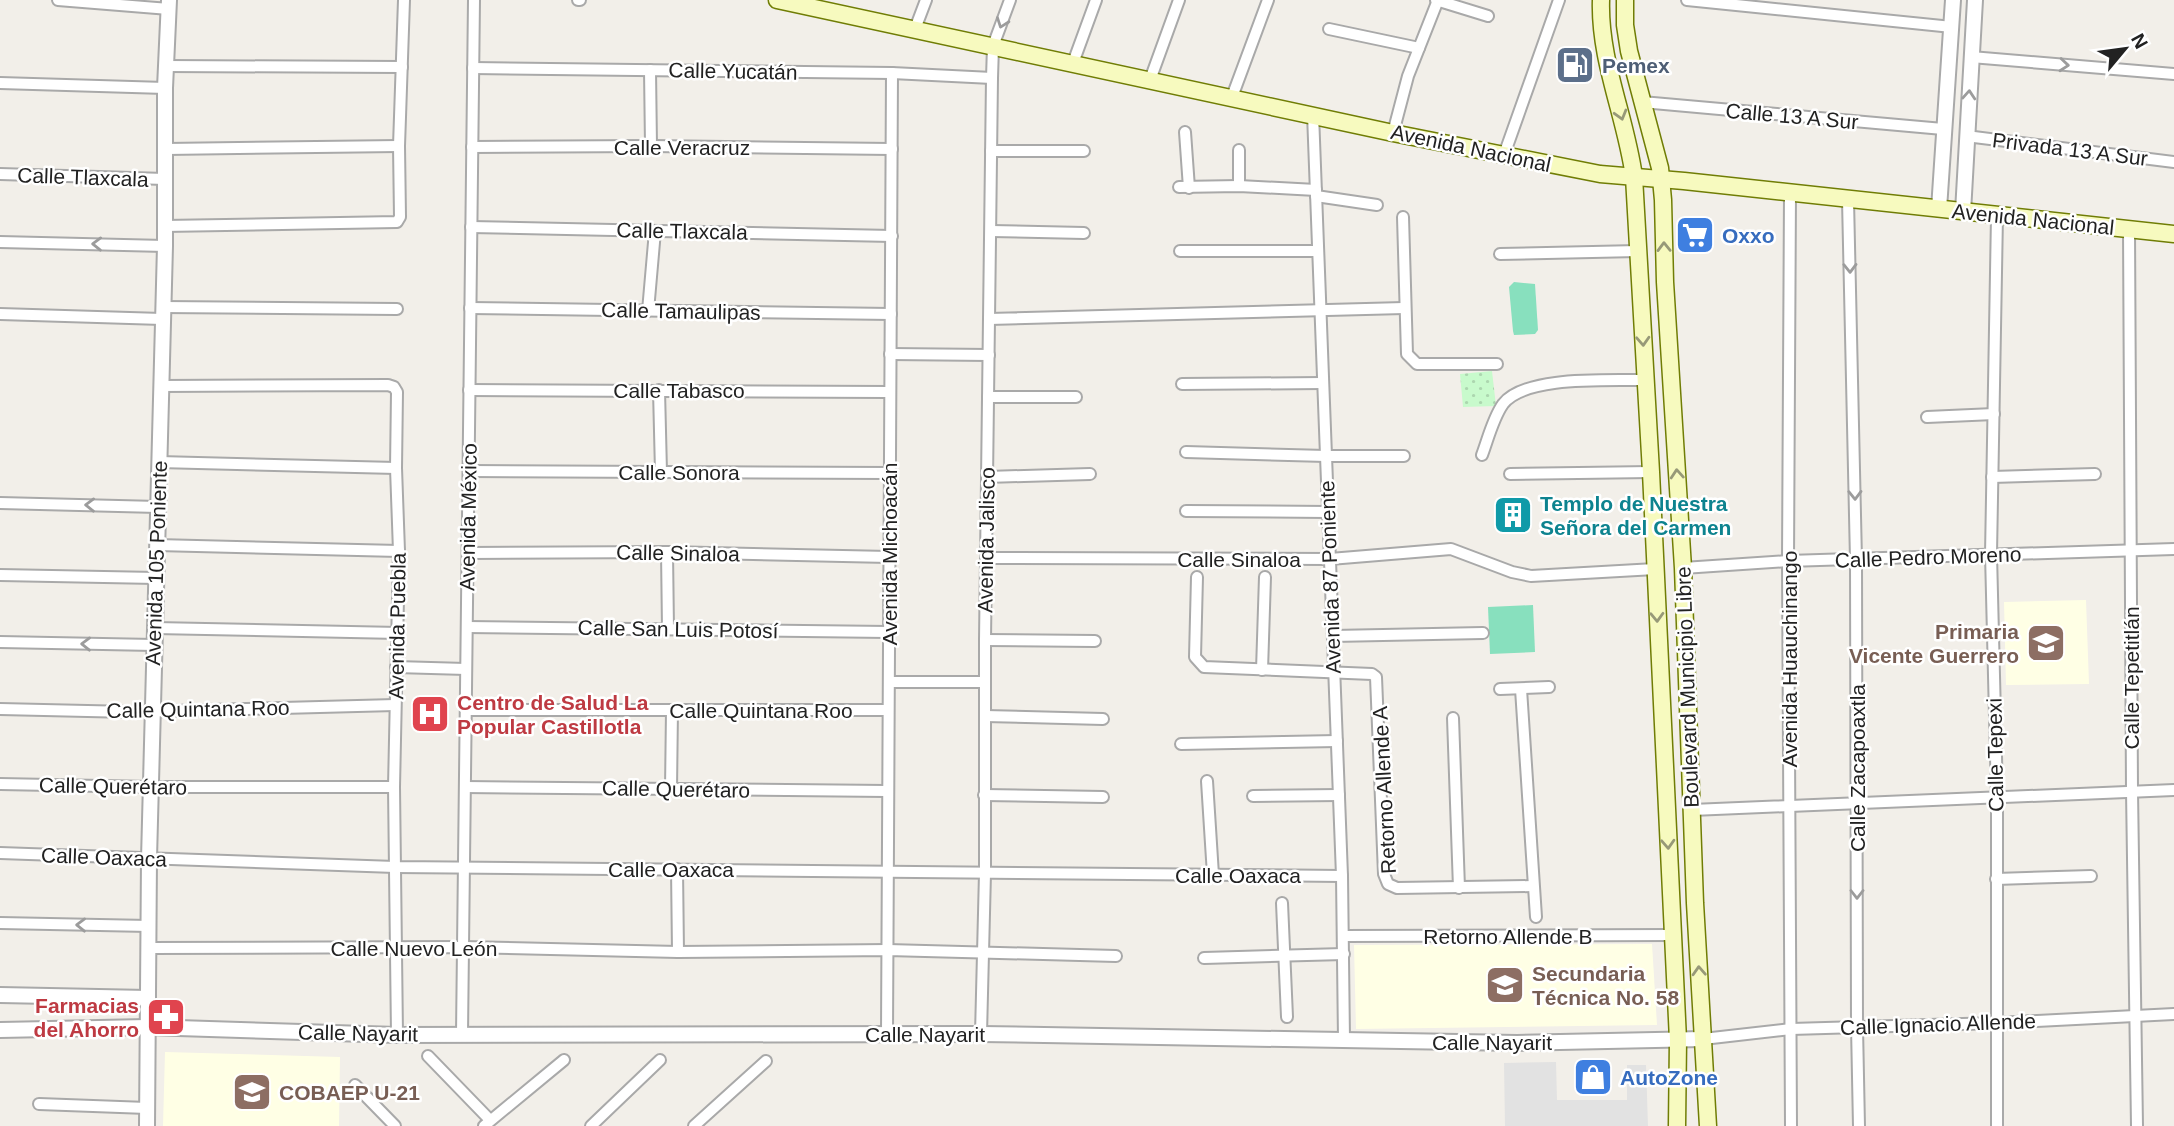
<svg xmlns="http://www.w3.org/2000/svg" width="2174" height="1126" font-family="Helvetica,sans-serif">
<defs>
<pattern id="park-dots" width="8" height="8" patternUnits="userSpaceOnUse" patternTransform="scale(1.75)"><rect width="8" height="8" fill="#c8facc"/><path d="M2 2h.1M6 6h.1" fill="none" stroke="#acd6af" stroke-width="1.8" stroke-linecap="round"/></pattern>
</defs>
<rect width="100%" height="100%" fill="#f2efe9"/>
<g fill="#ffffe5">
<polygon points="2086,600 2089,684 2006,685 2004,602"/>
<polygon points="1652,944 1657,1025 1356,1029 1354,945"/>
<polygon points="165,1052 340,1057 339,1126 163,1126"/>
</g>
<polygon fill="url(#park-dots)" points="1492,371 1496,406 1463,407 1460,374"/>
<g fill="#88e0be">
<polygon points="1514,282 1535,284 1538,330 1535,334 1514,335 1513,331 1509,287"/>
<polygon points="1533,605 1535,652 1490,654 1488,607"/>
</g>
<polygon fill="#e2e2e2" points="1556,1062 1557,1100 1627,1100 1627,1065 1646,1065 1648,1126 1505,1126 1504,1063"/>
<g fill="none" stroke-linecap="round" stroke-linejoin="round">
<g stroke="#a9a9a9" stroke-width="14">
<g id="minor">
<polyline points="58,0 169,9"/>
<polyline points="578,0 580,0"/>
<polyline points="1436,0 1488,16"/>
<polyline points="1687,0 1952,27"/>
<polyline points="915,29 926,0"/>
<polyline points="1329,29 1419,48"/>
<polyline points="1971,57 2174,74"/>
<polyline points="1073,63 1096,0"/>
<polyline points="166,66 402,67"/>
<polyline points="473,68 892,73 992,78"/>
<polyline points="650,70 651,146"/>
<polyline points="1150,80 1179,0"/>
<polyline points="0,83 165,88"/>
<polyline points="1232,97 1268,0"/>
<polyline points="1642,102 1943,129"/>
<polyline points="1313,114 1342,876 1344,1040"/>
<polyline points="1185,132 1189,188"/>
<polyline points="1393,133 1408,76 1438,0"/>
<polyline points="1966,136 2174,162"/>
<polyline points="472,147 651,146 892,149"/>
<polyline points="166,149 399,146"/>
<polyline points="991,151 1084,151"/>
<polyline points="1504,155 1559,0"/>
<polyline points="0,174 165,179"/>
<polyline points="1239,186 1239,150"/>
<polyline points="1179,187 1239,186 1316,190"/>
<polyline points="1790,193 1788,561 1791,1126"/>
<polyline points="1316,196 1377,205"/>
<polyline points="1848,200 1856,560 1857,1027 1859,1126"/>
<polyline points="1403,217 1407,354 1417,364 1497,364"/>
<polyline points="164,226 397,222 400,217 399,146 404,0"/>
<polyline points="471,227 892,236"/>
<polyline points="2129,229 2132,791 2137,1126"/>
<polyline points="991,231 1084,233"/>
<polyline points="0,242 165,246"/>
<polyline points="1180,251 1318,251"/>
<polyline points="1500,254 1638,251"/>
<polyline points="162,307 397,309"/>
<polyline points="470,308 891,314"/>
<polyline points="648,311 655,231"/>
<polyline points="0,314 162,319"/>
<polyline points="989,319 1404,308"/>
<polyline points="890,354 989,355"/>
<polyline points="1182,384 1323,383"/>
<polyline points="161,386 388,385 394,387 397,392 396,468 399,551 394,787 397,1035"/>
<polyline points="469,390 889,392"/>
<polyline points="659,390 661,472"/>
<polyline points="988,397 1076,397"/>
<polyline points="1927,417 1994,414"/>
<polyline points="1186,452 1326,456 1404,456"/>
<path d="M1482,455C1488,439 1493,418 1503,404C1525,375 1611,381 1645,380"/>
<polyline points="159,462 396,468"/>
<polyline points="469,471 889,473"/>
<polyline points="1510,474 1651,472"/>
<polyline points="987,477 1090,474"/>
<polyline points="1992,477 2095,474"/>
<polyline points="0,503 158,507"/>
<polyline points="1186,511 1328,512"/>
<polyline points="157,545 399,551"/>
<polyline points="667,552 668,629"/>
<polyline points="468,553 667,552 889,557"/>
<polyline points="986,558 1330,559 1451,549 1512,572 1531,576 1655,569"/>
<polyline points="1683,568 1788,561 2174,549"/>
<polyline points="0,575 156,578"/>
<polyline points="1197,577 1195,657 1204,667 1372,674 1376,677 1384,874 1388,884 1397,888 1533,886"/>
<polyline points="467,627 888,632"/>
<polyline points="155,628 399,633"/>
<polyline points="1333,636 1483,633"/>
<polyline points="985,640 1095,641"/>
<polyline points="0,642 154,645"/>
<polyline points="396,667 466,669"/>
<polyline points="1262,670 1265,577"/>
<polyline points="889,682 985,682"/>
<polyline points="1500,689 1549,687"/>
<polyline points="1521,689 1536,917"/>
<polyline points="0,709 131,712 395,705"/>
<polyline points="466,710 888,710"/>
<polyline points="985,716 1103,719"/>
<polyline points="1453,718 1459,888"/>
<polyline points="1181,744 1337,741"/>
<polyline points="1207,781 1213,875"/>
<polyline points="0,784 152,787 394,787"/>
<polyline points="465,787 887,791"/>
<polyline points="671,789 672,710"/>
<polyline points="984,795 1103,797"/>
<polyline points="1253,796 1339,795"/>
<polyline points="1692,810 2174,790"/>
<polyline points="0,853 395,867 1342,876"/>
<polyline points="677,869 678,952"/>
<polyline points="1996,879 2091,876"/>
<polyline points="1282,903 1287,1017"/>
<polyline points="0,923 149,926"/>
<polyline points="1343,936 1672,935"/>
<polyline points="149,948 463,947 678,952 888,950 1116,956"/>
<polyline points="1204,958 1344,954"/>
<polyline points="462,1034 474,0"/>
<polyline points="887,1034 892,73"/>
<polyline points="981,1034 985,873 985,640 992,78 993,46 1010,0"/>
<polyline points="1703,1039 1791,1029 1997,1023 2174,1014"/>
<polyline points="428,1056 490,1120"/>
<polyline points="355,1085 395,1126"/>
<polyline points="39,1104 147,1108"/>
<polyline points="484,1126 564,1060"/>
<polyline points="591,1126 660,1060"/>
<polyline points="694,1126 766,1061"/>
<polyline points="1997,1126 1997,797 1991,554 1997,216"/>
</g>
</g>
<g stroke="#a9a9a9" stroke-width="18">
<g id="tertiary">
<polyline points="1939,209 1953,0"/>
<polyline points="1963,212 1975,0"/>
<polyline points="0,995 148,998"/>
<polyline points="0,1030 147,1027 397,1035 981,1034 1517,1043 1703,1039"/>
<polyline points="147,1126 149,859 165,246 165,88 169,0"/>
</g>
</g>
<g stroke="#707d05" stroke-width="19">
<g id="secondary">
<polyline points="777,0 1393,133 1600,174 1684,181 2174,234"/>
<path d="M1601,0C1599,61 1626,117 1634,177L1651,472L1678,1040L1677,1126"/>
<polyline points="1625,0 1625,25 1629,51 1660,168 1663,200 1665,282 1683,568 1695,903 1708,1126"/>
</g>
</g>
<use href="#minor" stroke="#fff" stroke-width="10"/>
<use href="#tertiary" stroke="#fff" stroke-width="14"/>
<use href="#secondary" stroke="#f7fabf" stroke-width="16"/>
</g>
<defs><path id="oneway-chevron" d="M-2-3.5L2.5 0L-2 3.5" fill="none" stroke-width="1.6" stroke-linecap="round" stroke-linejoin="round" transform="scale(1.75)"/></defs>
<g stroke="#9c9c9c">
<use href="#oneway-chevron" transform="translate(1002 23) rotate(110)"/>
<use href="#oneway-chevron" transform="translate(2064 65) rotate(5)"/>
<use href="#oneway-chevron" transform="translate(1969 95) rotate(-86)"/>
<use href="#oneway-chevron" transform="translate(97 244) rotate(-179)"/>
<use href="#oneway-chevron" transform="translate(1850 268) rotate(89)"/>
<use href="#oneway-chevron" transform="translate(1855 495) rotate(89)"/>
<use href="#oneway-chevron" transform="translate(90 505) rotate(-179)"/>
<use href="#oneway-chevron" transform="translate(86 644) rotate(-179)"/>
<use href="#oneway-chevron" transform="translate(1857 894) rotate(90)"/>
<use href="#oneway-chevron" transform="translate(81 925) rotate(-179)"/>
</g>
<g stroke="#979978">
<use href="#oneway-chevron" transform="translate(1621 115) rotate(74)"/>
<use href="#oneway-chevron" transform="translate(1664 247) rotate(-91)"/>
<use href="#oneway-chevron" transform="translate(1643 341) rotate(87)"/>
<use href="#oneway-chevron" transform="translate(1677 474) rotate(-94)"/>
<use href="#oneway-chevron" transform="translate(1657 617) rotate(88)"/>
<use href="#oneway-chevron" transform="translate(1668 844) rotate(87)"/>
<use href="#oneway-chevron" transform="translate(1699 971) rotate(-93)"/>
</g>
<defs>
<g id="fuel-square" transform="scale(2.0125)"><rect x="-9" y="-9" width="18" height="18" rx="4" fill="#5c6f8a" stroke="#fff"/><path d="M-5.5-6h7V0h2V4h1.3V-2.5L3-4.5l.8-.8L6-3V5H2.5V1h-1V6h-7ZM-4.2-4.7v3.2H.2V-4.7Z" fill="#fff"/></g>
<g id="supermarket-square" transform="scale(2.0125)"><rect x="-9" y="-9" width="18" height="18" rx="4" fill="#3f7fe0" stroke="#fff"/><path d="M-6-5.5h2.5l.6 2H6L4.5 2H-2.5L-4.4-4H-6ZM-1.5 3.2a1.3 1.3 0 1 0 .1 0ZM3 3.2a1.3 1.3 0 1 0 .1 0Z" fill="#fff"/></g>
<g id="building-square" transform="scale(2.0125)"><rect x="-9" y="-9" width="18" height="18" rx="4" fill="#0f9aa8" stroke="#fff"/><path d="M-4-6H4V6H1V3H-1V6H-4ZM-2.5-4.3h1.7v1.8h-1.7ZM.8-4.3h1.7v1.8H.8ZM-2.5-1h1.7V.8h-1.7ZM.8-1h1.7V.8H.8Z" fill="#fff"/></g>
<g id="school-square" transform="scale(2.0125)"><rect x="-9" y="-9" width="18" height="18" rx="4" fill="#8d6e63" stroke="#fff"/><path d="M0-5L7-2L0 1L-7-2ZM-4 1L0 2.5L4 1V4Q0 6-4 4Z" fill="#fff"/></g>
<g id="hospital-square" transform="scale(2.0125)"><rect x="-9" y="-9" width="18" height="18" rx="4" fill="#e0444e" stroke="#fff"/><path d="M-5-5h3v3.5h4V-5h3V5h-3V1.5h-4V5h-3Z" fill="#fff"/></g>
<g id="pharmacy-square" transform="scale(2.0125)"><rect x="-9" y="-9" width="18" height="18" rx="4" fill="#e0444e" stroke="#fff"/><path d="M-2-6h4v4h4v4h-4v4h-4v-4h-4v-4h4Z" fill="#fff"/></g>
<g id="shop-square" transform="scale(2.0125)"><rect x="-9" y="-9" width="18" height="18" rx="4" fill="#3f7fe0" stroke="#fff"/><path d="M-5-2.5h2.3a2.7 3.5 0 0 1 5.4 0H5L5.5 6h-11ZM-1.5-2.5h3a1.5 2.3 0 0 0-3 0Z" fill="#fff"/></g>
</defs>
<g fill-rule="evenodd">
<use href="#fuel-square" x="1575" y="65"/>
<use href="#supermarket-square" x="1695" y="235"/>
<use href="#building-square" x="1513" y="515"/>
<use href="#school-square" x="2046" y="643"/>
<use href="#hospital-square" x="430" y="714"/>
<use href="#school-square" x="1505" y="985"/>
<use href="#pharmacy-square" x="166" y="1017"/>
<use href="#shop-square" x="1593" y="1077"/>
<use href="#school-square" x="252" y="1092"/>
</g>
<g text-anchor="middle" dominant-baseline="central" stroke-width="5" stroke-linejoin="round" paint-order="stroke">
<g font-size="21" font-weight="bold" fill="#4e5e75" stroke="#fff" text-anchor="start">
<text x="1602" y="65">Pemex</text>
</g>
<g font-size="21" fill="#222" stroke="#fff">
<text transform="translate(733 71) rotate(1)">Calle Yucatán</text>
<text transform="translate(1792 116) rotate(5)">Calle 13 A Sur</text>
<text x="682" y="147">Calle Veracruz</text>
<text transform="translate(1471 148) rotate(12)">Avenida Nacional</text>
<text transform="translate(2070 149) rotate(7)">Privada 13 A Sur</text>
<text transform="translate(83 177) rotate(2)">Calle Tlaxcala</text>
<text transform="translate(2033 219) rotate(6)">Avenida Nacional</text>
<text transform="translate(682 231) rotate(1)">Calle Tlaxcala</text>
<text transform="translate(681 311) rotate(1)">Calle Tamaulipas</text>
<text x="679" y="390">Calle Tabasco</text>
<text x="679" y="472">Calle Sonora</text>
<text transform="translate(468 517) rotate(-89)">Avenida México</text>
<text transform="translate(986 540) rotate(-89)">Avenida Jalisco</text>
<text transform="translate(678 553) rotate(1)">Calle Sinaloa</text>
<text transform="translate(889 554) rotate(-90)">Avenida Michoacán</text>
<text transform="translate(1928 557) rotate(-2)">Calle Pedro Moreno</text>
<text x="1239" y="559">Calle Sinaloa</text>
<text transform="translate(156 563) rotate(-88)">Avenida 105 Poniente</text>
<text transform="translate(1330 577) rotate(-92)">Avenida 87 Poniente</text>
<text transform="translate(397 626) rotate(-89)">Avenida Puebla</text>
<text transform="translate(678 629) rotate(1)">Calle San Luis Potosí</text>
<text transform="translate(1789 659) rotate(-90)">Avenida Huauchinango</text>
<text transform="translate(2131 678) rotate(-90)">Calle Tepetitlán</text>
<text transform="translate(1687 687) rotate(-92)">Boulevard Municipio Libre</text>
<text transform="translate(198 709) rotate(-1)">Calle Quintana Roo</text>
<text x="761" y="710">Calle Quintana Roo</text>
<text transform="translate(1995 755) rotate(-91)">Calle Tepexi</text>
<text transform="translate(1857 768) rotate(-90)">Calle Zacapoaxtla</text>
<text transform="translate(113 786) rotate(1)">Calle Querétaro</text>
<text transform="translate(676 789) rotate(1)">Calle Querétaro</text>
<text transform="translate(1384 790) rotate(-93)">Retorno Allende A</text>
<text transform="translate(104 857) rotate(2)">Calle Oaxaca</text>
<text x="671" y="869">Calle Oaxaca</text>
<text x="1238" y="875">Calle Oaxaca</text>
<text x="1508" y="936">Retorno Allende B</text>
<text x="414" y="948">Calle Nuevo León</text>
<text transform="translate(1938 1024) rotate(-2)">Calle Ignacio Allende</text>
<text transform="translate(358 1033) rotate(1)">Calle Nayarit</text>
<text x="925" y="1034">Calle Nayarit</text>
<text x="1492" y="1042">Calle Nayarit</text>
</g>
<g font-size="21" font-weight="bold" fill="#366cbe" stroke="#fff" text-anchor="start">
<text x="1722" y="235">Oxxo</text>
<text x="1620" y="1077">AutoZone</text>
</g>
<g font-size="21" font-weight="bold" fill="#0d838f" stroke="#fff" text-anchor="start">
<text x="1540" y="503">Templo de Nuestra<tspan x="1540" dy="24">Señora del Carmen</tspan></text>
</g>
<g font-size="21" font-weight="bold" fill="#785e54" stroke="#fff" text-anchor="start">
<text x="2019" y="631" text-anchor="end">Primaria<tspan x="2019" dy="24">Vicente Guerrero</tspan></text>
<text x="1532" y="973">Secundaria<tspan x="1532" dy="24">Técnica No. 58</tspan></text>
<text x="279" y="1092">COBAEP U-21</text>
</g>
<g font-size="21" font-weight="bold" fill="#be3a42" stroke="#fff" text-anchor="start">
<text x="457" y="702">Centro de Salud La<tspan x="457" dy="24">Popular Castillotla</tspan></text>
<text x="139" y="1005" text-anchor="end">Farmacias<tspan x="139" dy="24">del Ahorro</tspan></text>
</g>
</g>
<g transform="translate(2125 49) rotate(61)" stroke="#ffffff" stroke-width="5" paint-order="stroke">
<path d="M0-5L12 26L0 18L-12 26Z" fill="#222222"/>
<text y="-10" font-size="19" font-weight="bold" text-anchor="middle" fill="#222222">N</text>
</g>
</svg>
